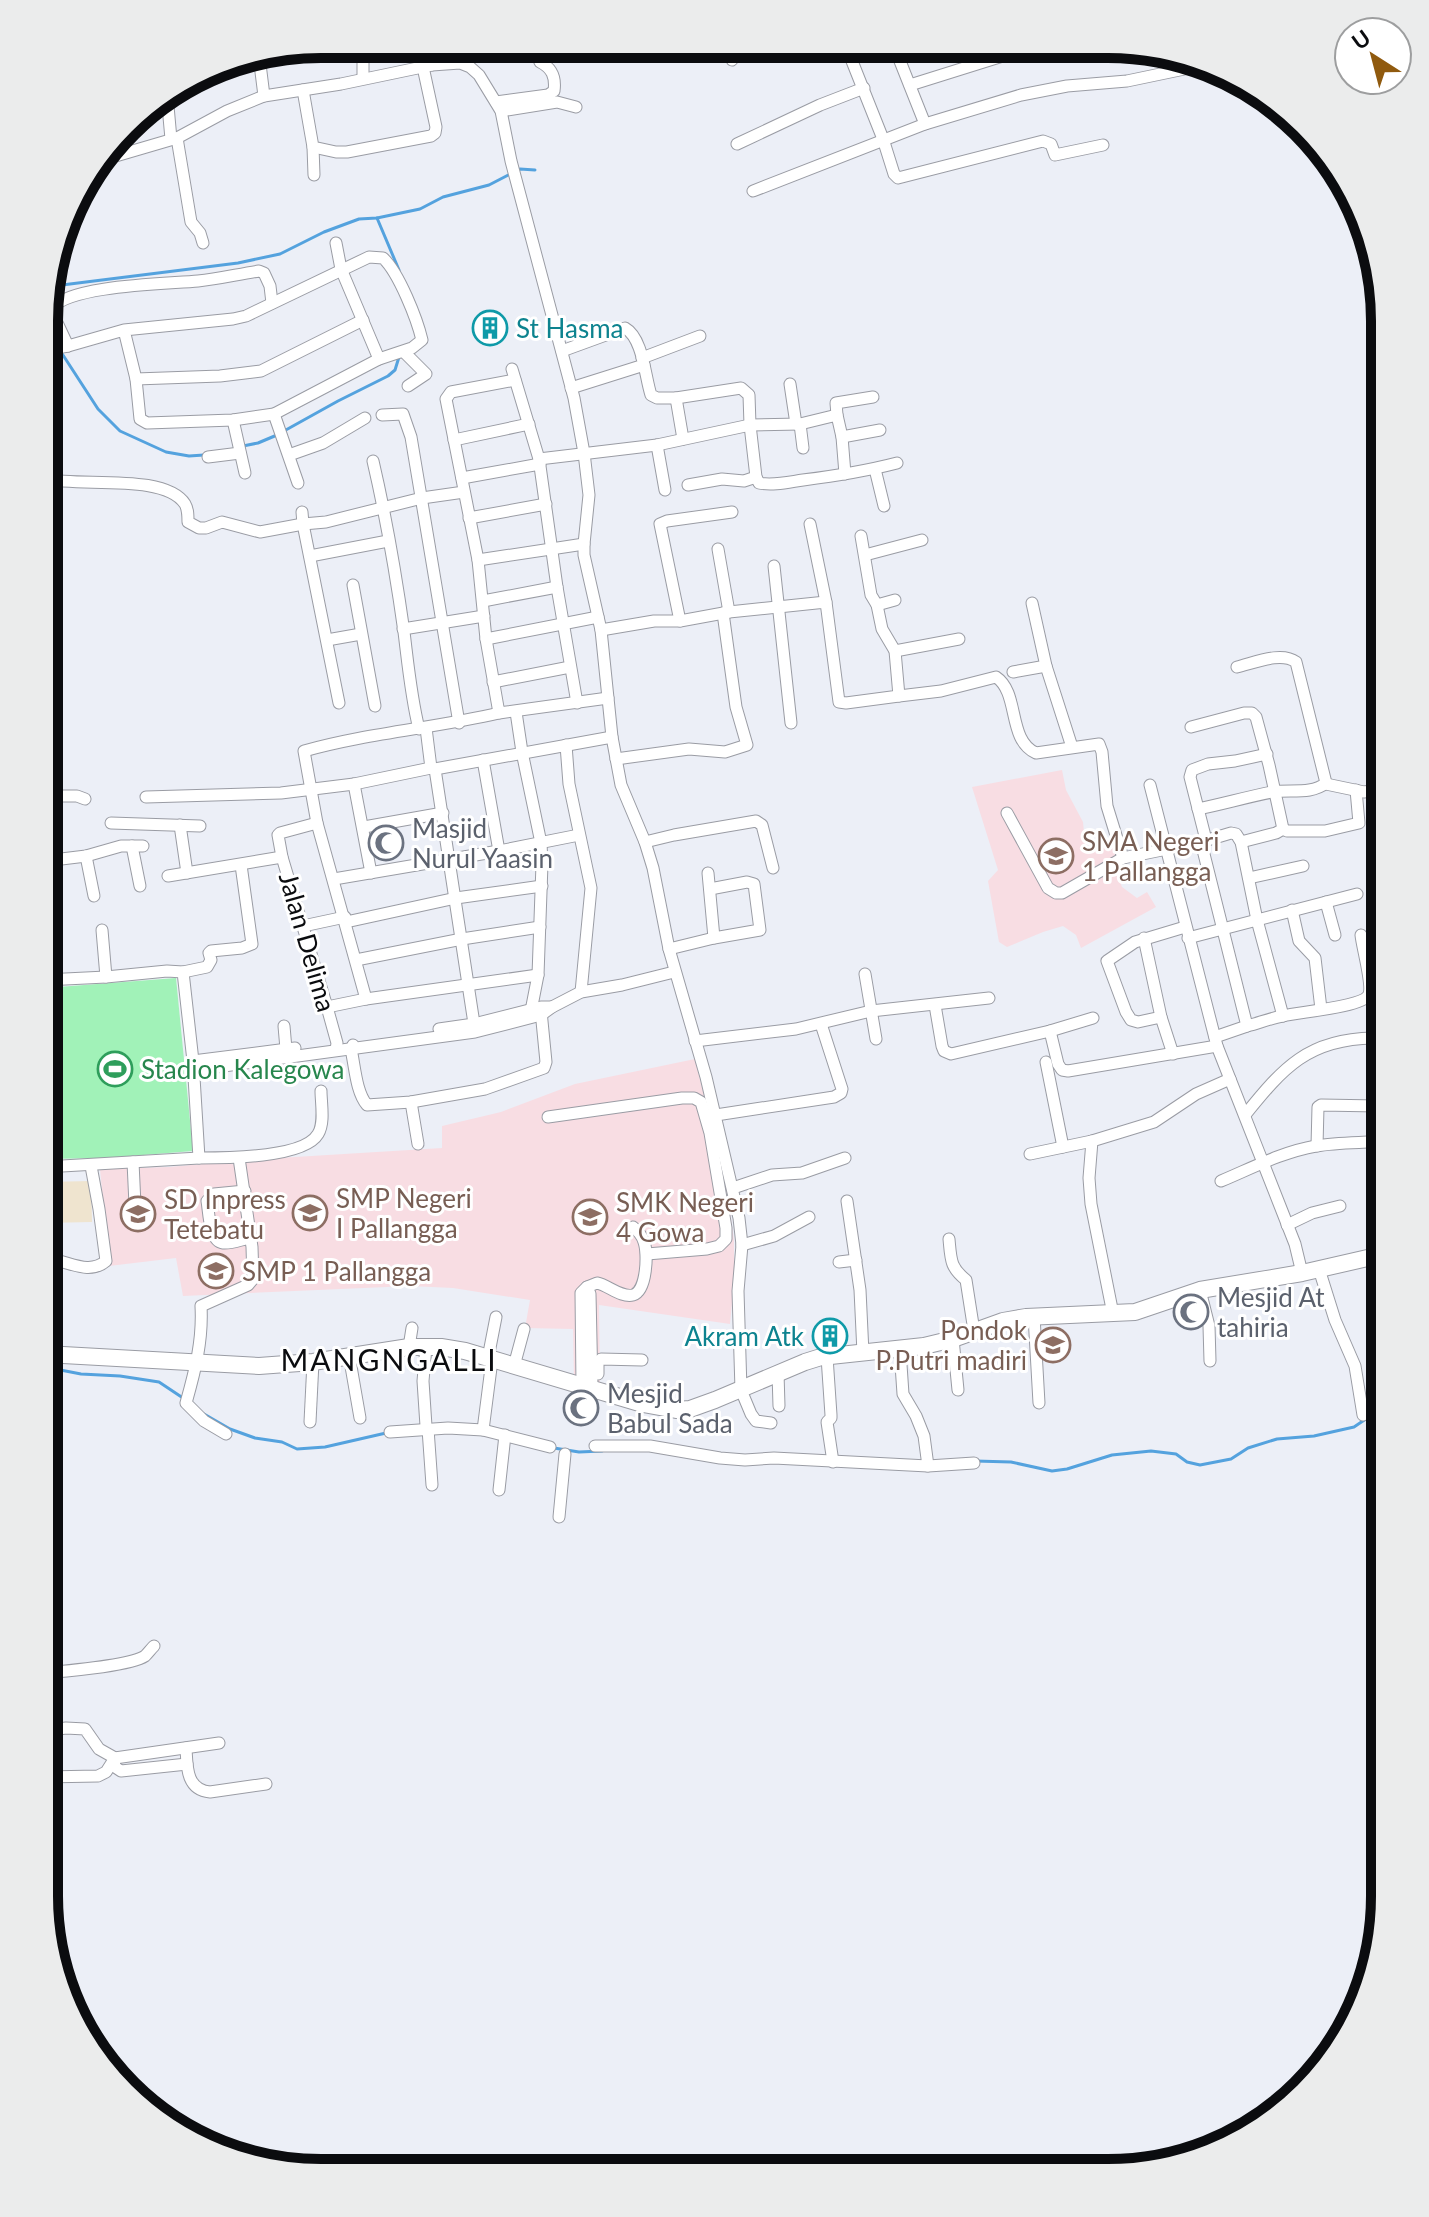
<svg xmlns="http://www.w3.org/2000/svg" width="1429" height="2217" font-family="Lato,sans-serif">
<rect width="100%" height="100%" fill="#eceff7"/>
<g fill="#f8dde3">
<polygon points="1062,770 1066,790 1083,822 1085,843 1092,849 1115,844 1121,865 1115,868 1122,887 1137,898 1147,892 1156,907 1081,948 1076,935 1063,926 1043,932 1007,947 999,942 988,881 998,870 972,787"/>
<polygon points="695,1059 728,1194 734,1241 734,1281 730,1324 599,1305 600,1388 574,1380 573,1329 525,1328 530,1300 453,1288 410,1286 183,1296 176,1258 109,1266 100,1169 169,1167 225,1162 235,1165 246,1160 442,1148 442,1126 501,1112 575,1084"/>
</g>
<polygon fill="#efe4cf" points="91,1181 92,1222 45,1223 45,1182"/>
<polygon fill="#a1f2b8" points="176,978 193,1151 106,1158 45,1159 45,988"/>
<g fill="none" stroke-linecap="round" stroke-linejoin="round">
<g stroke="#54a2de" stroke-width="3">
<polyline points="377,218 399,270"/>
<polyline points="46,287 238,263 280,254 324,232 359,219 377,218 420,209 443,197 489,185 520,169 535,170"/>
<polyline points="46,330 57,345"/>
<polyline points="61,352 98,409 120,431 166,452 189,456 204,455"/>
<polyline points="284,431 338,401 388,376 395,370 399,357"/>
<polyline points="243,446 258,443 277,435"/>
<polyline points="45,1367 81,1374 120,1376 159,1382 183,1398"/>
<polyline points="204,1414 230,1429 255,1438 282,1442 297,1449 325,1447 386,1433"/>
<polyline points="554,1448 579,1452 602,1451"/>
<polyline points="975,1461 1011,1462 1052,1471 1067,1469 1112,1455 1151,1451 1176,1454 1187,1462 1200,1465 1231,1459 1248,1448 1277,1439 1314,1436 1354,1427 1385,1406"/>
</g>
<g stroke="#9a9ca4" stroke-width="13">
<g id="minor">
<polyline points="363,44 363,78"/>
<polyline points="430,44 432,65"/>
<polyline points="725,45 732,60"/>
<polyline points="846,46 883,139 894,174 898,178 1043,141 1051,144 1055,155 1103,145"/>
<polyline points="894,46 925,124"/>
<polyline points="259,56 264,96"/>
<polyline points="910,85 1009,54"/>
<polyline points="303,90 313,147 336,152 347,152 431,136 435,133 436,127 423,67"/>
<polyline points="167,95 171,139"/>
<path d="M496,102L548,95L554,91C556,77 552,68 540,62L533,45"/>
<polyline points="501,111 557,102 576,107"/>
<polyline points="177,138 191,222 200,233 203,243"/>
<polyline points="737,144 820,105 864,88"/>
<polyline points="313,147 314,175"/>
<polyline points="102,160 177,138 227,111 264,96 341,84 432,65 460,63 470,67 479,75 501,111 511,161 574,398 584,453 589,495 584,544 584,555 601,630 612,737 621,785 645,842 653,868 669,949 706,1077 739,1218 742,1245 738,1291 741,1390 751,1414 756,1421 771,1423"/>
<polyline points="753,191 925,124 1021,95 1067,86 1127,81 1194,67"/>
<polyline points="336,243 341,269 379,359"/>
<path d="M68,346L53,314L52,308C71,285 167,284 198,281C218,279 239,274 259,271L264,273L270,286L272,303"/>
<path d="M46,350L68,346L124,330L233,319L246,316L369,257L383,258C399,273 417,319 422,340L412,348L379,359L274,414L233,420L147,423L140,419L136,379L124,330"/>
<path d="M562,351L625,328C643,338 645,377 651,395L657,398H676"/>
<polyline points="404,352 426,374 408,386"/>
<polyline points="642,358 700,336"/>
<polyline points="512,369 539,459 557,587 577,703"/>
<polyline points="136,379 220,376 261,371 363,320"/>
<polyline points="515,380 451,392 446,399 478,560 486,639 499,713 608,698"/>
<polyline points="790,384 796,424"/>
<polyline points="571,388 644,365"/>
<polyline points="274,414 298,483"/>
<polyline points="382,415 403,414 411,437 459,723"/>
<polyline points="837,415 836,403 873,397"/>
<polyline points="233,420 245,473"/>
<polyline points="800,424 803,448"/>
<polyline points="842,437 880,430"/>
<path d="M683,439L676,398L741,388L749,395L750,425L756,477L759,483C773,486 789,482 803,480C835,476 866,471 897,463"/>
<polyline points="454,440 529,424"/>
<polyline points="657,445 665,490"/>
<polyline points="289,455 323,443 365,418"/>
<polyline points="208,457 240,453"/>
<polyline points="539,459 657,445 750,425 800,424 837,415 842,437 845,474"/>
<path d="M373,461C386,517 396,575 404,632C408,664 411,697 419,729"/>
<polyline points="875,469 884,506"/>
<polyline points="462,478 540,464"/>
<path d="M46,479C81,487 165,473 185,504C188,509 188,515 188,522L199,528H206L222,522L260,532L303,524L339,703"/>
<polyline points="688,485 722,479 744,481 756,477"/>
<polyline points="302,512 303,524 326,522 422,498 464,492"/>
<polyline points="469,518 546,504"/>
<polyline points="810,524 826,602"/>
<polyline points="718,549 729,612"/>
<polyline points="865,555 922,540"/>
<polyline points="310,556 388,541"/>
<polyline points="478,560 584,544"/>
<polyline points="774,566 791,723"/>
<polyline points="353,585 375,706"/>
<polyline points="483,601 557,587"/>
<polyline points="1032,603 1046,666 1072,747"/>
<polyline points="877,605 895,600"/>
<polyline points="680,621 660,524 667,521 732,512"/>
<polyline points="403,629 484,616"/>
<polyline points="601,630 654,621 680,621 729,612 826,602 839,702 846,703 899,696 895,651 882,629 877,605 871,595 861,536"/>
<polyline points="486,639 598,617"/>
<polyline points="327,640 361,634"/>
<polyline points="895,651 959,639"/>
<polyline points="1013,672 1046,666"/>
<polyline points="493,682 570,667"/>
<path d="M899,696L941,691L996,677C1020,693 1007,740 1036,753L1099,744L1102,752L1107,806L1123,858"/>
<polyline points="516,712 522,752 541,843 542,864 538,975 530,1016"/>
<polyline points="1191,727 1244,713 1252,713 1256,717 1269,765 1283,829 1276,833 1241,842"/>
<polyline points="426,728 431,768"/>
<polyline points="566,745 569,784 591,888 581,992"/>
<polyline points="616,759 689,749 725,752 747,745 736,707 723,613"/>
<polyline points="483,760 499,851"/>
<polyline points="435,769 475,1030"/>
<polyline points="354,784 371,873"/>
<polyline points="1326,784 1364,792 1385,789"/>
<polyline points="1150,785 1217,1046 1295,1244 1302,1273"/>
<polyline points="46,796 77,796 85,799"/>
<polyline points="146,797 281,793 354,784 431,768 435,769 612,737"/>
<path d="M1198,809C1222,804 1247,797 1272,792C1290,789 1311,795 1326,783L1296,662C1281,651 1254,663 1237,667"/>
<polyline points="1007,813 1048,888 1056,893 1062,893 1123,858 1201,842 1231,833 1236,834 1241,842 1257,920 1283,1016"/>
<polyline points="111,823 200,826"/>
<polyline points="317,823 280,833 278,835 282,857 327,1007 337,1043 336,1050"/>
<polyline points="180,825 187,873"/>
<polyline points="364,827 443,813"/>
<polyline points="1283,829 1287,831 1325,831 1359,823 1356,790"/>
<polyline points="1206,840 1190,777 1192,770 1208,764 1235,761 1267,754"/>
<polyline points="645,842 674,835 756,821 762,825 773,868"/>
<polyline points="1201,842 1247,1026 1215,1037"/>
<polyline points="132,846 140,886"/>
<polyline points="86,856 94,896"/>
<polyline points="45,861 86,856 121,846 143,846"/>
<polyline points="708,873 714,938"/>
<polyline points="168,876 282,857"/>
<polyline points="1249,878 1303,866"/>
<polyline points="334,879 499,851 579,835"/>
<polyline points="1326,902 1335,935"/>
<polyline points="1292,910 1299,941 1315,958 1321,1009"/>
<polyline points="346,922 456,898 542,886"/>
<polyline points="303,926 345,917"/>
<polyline points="102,930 106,977"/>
<polyline points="1144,938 1161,1017 1173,1054"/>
<polyline points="1188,938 1357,894"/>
<polyline points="669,949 714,938 760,930 754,884 747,882 710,889"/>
<polyline points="356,960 462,939 540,927"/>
<polyline points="183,972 207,967 211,960 209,953 211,951 242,948 252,944 241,865"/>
<polyline points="865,974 876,1039"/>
<path d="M45,980L106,977L167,971L183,972L193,1061L199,1158C224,1158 304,1158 318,1134C325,1123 321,1103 321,1091"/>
<path d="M366,999L317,823L304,751C368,733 435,728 499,713"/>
<polyline points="935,1005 942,1046 944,1051 951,1054 1050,1031"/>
<polyline points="327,1007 366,999 538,975"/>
<polyline points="1161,1017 1138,1022 1131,1020 1126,1012 1107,961 1135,942 1185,927"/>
<polyline points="1093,1018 1050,1031 1058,1064 1062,1070 1068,1071 1217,1046"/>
<polyline points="284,1026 286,1049"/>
<path d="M1247,1026C1259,1023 1271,1018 1283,1016C1299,1012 1360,1007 1368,996C1374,988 1362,947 1361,935"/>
<polyline points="439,1029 474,1024 541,1007 552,1007"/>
<polyline points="695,1041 796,1029 871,1011 989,998"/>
<path d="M353,1045L351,1049C355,1067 356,1092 367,1105L411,1102L485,1089L544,1068L546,1062L541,1011"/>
<polyline points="193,1061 295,1048"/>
<polyline points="1046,1062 1063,1147"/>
<polyline points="194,1070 475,1032 541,1015 552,1007 581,992 622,985 674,972"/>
<polyline points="411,1102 418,1144"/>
<polyline points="716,1115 834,1097 841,1093 842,1089 821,1024"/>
<path d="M1245,1115C1283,1068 1308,1039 1373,1038"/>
<polyline points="548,1117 682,1098 694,1098 701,1102 710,1133 726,1228 726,1239 719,1246 707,1249 647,1254"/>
<polyline points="1317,1146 1318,1107 1321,1105 1378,1106 1385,1102"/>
<polyline points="1030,1154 1092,1141"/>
<polyline points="133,1162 135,1205"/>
<polyline points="45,1167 199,1158"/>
<path d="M1221,1181C1252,1168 1282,1152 1316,1146C1338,1142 1362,1143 1385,1141"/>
<polyline points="733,1188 772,1175 802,1173 845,1158"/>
<path d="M245,1191L214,1194L207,1201C209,1212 209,1241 223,1243C231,1244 243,1239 250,1238"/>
<polyline points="847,1201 860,1290 863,1353"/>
<polyline points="1287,1225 1312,1213 1340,1206"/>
<path d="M949,1239C951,1260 950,1267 966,1280L974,1331"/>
<polyline points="742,1245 774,1236 809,1217"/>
<path d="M45,1259C65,1258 87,1277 106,1261L99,1209L91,1166"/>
<polyline points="839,1262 856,1260"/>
<polyline points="1319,1269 1335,1320 1355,1366 1363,1415"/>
<polyline points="587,1287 590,1294 592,1387"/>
<polyline points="1200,1290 1209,1326 1210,1361"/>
<polyline points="1113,1314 1091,1204 1089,1178 1092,1141 1154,1122 1196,1094 1230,1079"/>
<polyline points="1034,1316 1039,1403"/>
<polyline points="953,1339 958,1390"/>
<polyline points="409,1347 412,1328"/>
<polyline points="349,1355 360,1418"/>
<polyline points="827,1357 831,1415 831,1418 827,1422 833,1462"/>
<polyline points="488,1358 496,1317"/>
<polyline points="514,1366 524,1329"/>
<polyline points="778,1373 779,1406"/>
<polyline points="598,1374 598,1363 601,1359 642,1360"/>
<path d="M582,1385L581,1293L587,1287L597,1283C608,1285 621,1298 633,1295C647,1291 648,1253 644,1242C642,1235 638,1231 633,1227"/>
<polyline points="310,1422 313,1362"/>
<polyline points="426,1426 423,1381 426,1347"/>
<polyline points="428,1429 432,1485"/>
<polyline points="483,1430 550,1447"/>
<polyline points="390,1432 448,1428 483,1430 492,1360"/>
<path d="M226,1434L204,1421L186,1403C195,1371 203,1340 201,1306L248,1285L253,1279L252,1247L239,1158"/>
<polyline points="595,1446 650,1446 720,1458 745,1460 774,1458 928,1466 924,1436 916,1416 903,1394 900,1350"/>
<polyline points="928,1466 974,1463"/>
<polyline points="499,1490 505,1435"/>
<polyline points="559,1517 565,1454"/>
<path d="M44,1673C65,1671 130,1666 145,1656C148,1653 151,1649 154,1646"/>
<polyline points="44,1731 66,1728 85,1729 99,1749 115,1758"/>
<path d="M186,1748C187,1766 186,1790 210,1792L266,1784"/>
<polyline points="114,1760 115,1767 121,1771 187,1764"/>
<polyline points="44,1777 98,1776 106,1772 115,1758 219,1743"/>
</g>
</g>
<g stroke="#9a9ca4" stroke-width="18">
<polyline id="primary" points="45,1354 259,1366 313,1362 409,1347 441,1347 465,1351 643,1404 676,1410 690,1409 715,1400 805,1362 821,1357 924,1346 953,1339 1003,1321 1026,1317 1135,1312 1200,1290 1302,1273 1385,1254"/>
</g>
<use href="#minor" stroke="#fff" stroke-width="11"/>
<use href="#primary" stroke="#fff" stroke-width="16"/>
</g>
<defs>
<g id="building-ring" transform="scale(1.8)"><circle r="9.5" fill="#fff" stroke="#0f9aa8" stroke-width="1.5"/><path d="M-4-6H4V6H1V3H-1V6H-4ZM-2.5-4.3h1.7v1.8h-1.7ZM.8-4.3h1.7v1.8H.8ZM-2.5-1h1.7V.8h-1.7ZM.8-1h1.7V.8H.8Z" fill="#0f9aa8"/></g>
<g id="mosque-ring" transform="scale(1.8)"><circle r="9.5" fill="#fff" stroke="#6b7280" stroke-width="1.5"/><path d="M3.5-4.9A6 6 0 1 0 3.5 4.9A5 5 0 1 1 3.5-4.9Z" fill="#6b7280"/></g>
<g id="school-ring" transform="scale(1.8)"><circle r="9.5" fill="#fff" stroke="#8d6e63" stroke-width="1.5"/><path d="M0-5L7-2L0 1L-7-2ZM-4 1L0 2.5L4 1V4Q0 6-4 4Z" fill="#8d6e63"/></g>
<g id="stadium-ring" transform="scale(1.8)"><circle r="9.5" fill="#fff" stroke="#2e9e5b" stroke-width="1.5"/><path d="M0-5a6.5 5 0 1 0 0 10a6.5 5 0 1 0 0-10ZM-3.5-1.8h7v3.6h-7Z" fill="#2e9e5b"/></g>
</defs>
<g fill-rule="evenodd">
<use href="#building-ring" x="490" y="328"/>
<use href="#mosque-ring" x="386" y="843"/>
<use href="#school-ring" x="1056" y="856"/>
<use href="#stadium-ring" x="115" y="1069"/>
<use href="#school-ring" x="310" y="1213"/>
<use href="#school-ring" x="138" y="1214"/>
<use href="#school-ring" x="590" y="1217"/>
<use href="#school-ring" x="216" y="1271"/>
<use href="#mosque-ring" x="1191" y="1312"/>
<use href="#building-ring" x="830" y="1336"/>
<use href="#school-ring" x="1053" y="1345"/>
<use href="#mosque-ring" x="581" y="1408"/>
</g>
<g text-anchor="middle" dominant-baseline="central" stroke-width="6" stroke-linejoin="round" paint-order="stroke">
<g font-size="26" fill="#0d838f" stroke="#fff" text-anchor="start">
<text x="516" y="328">St Hasma</text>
<text x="804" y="1336" text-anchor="end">Akram Atk</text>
</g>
<g font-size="26" fill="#5b616d" stroke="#fff" text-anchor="start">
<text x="412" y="828">Masjid<tspan x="412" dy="30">Nurul Yaasin</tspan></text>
<text x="1217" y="1297">Mesjid At<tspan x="1217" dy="30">tahiria</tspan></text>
<text x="607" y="1393">Mesjid<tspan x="607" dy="30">Babul Sada</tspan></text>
</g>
<g font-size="26" fill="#785e54" stroke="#fff" text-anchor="start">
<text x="1082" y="841">SMA Negeri<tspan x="1082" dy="30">1 Pallangga</tspan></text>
<text x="336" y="1198">SMP Negeri<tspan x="336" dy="30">I Pallangga</tspan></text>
<text x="164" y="1199">SD Inpress<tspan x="164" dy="30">Tetebatu</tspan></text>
<text x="616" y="1202">SMK Negeri<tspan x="616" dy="30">4 Gowa</tspan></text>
<text x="242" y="1271">SMP 1 Pallangga</text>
<text x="1027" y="1330" text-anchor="end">Pondok<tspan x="1027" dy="30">P.Putri madiri</tspan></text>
</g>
<g font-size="26" fill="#0b0c0f" stroke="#fff">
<text transform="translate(308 942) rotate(74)">Jalan Delima</text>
</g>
<g font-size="26" fill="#27864d" stroke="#fff" text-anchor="start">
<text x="141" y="1069">Stadion Kalegowa</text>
</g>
<g font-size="30" letter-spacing="2" fill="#0b0c0f" stroke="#fff">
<text x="389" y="1359">MANGNGALLI</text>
</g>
</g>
<path d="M0 0H1429V2217H0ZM321 58H1108A263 263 0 0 1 1371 321V1896A263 263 0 0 1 1108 2159H321A263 263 0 0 1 58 1896V321A263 263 0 0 1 321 58Z" fill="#ebecec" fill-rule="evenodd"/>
<path fill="none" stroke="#0b0c0f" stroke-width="10" d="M321 58H1108A263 263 0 0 1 1371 321V1896A263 263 0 0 1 1108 2159H321A263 263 0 0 1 58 1896V321A263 263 0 0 1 321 58Z"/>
<g transform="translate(1373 56) rotate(324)"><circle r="38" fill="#ffffff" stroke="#9d9e9f" stroke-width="2"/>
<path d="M0-6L14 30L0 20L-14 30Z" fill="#905a0e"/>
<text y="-12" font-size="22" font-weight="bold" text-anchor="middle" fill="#0b0c0f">U</text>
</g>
</svg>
